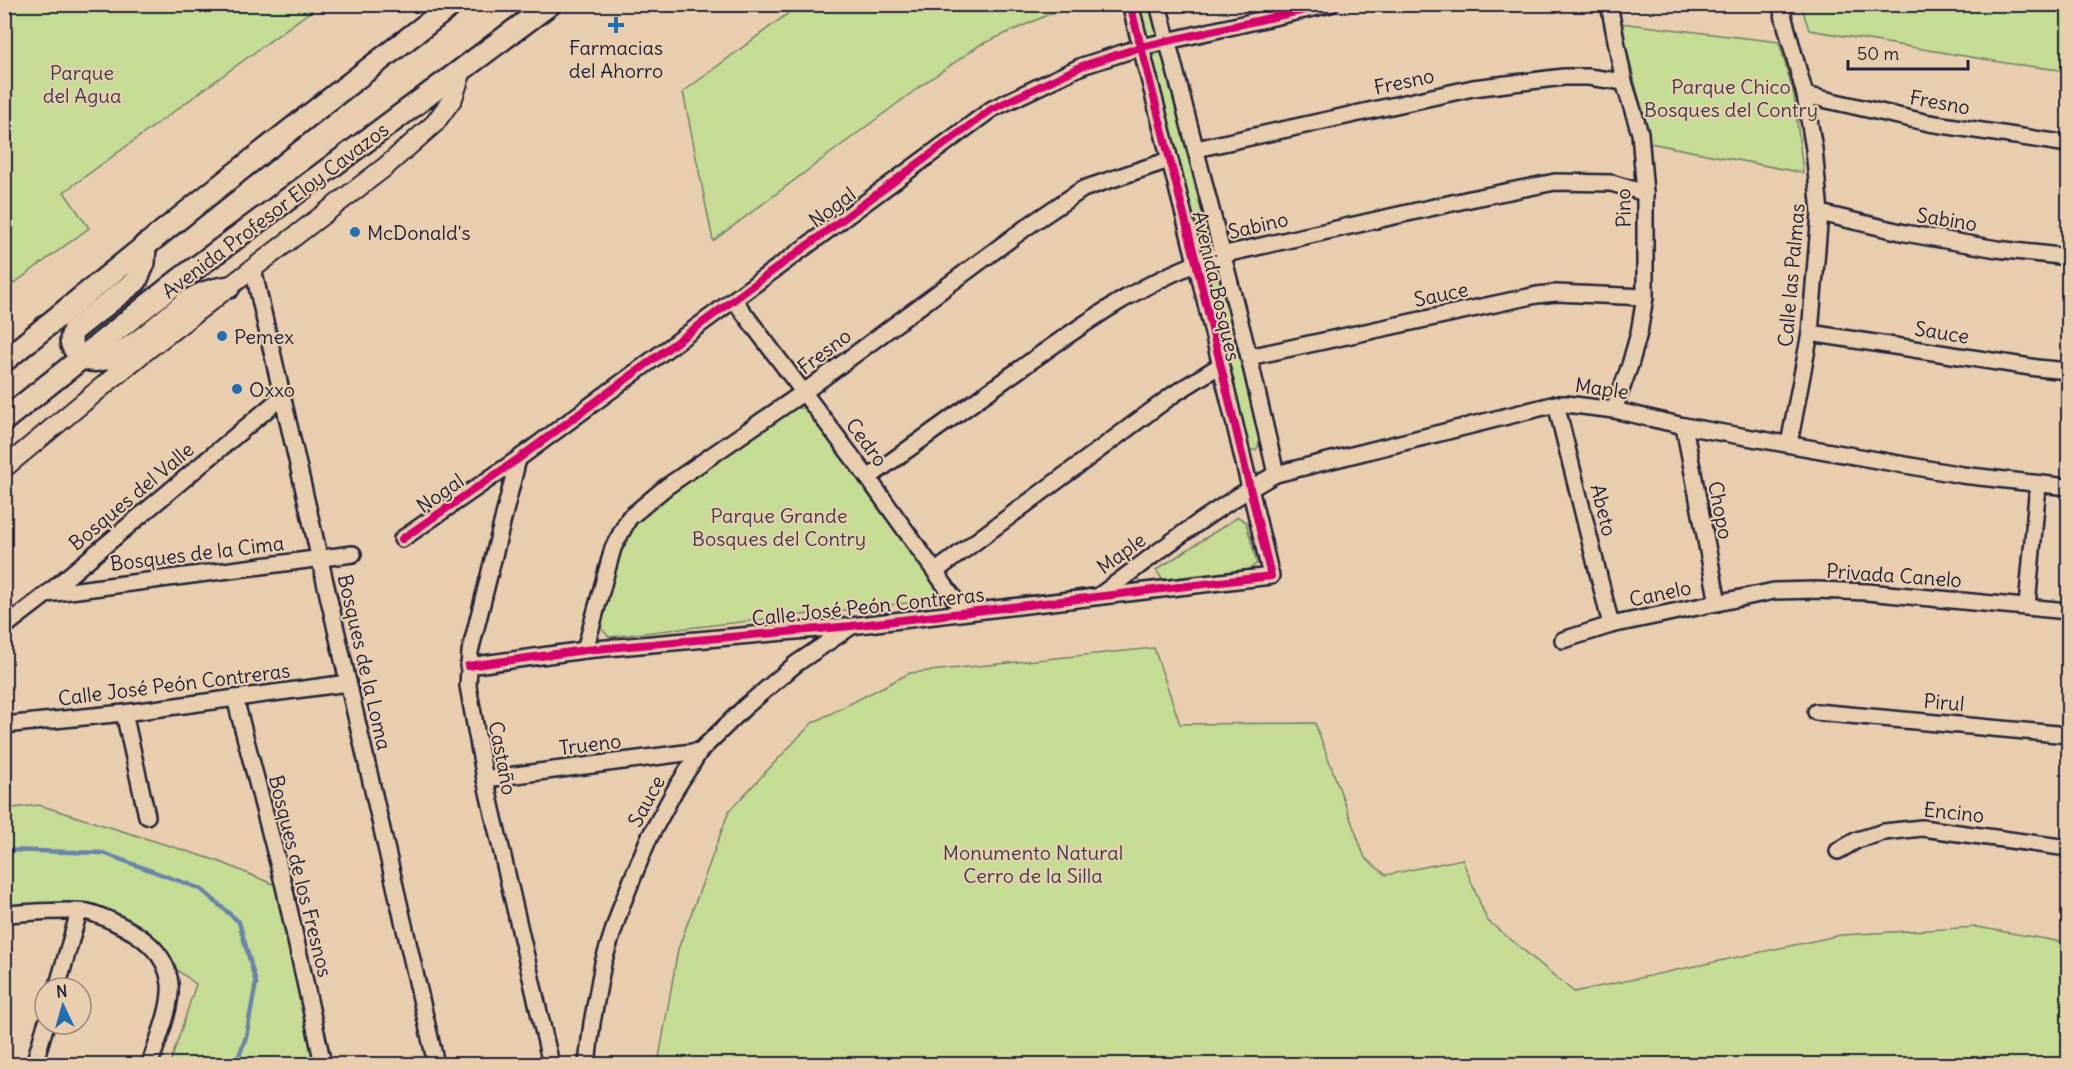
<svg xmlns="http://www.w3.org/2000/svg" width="2073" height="1069" font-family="Delius,sans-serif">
<rect width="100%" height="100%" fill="#e8ceaf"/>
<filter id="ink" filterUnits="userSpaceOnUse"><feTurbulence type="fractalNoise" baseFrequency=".0167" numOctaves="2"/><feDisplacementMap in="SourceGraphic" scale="12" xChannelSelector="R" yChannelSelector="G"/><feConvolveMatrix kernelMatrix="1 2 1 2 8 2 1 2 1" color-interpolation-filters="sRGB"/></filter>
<g filter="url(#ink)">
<g fill="#c4dc93" stroke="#737f67" stroke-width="1.5">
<polygon points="5,4 319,4 319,5 64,192 89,228 5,290"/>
<polygon points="799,5 799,4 1070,5 980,45 922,85 713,241 683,92"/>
<polygon points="1137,5 1151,5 1157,29 1156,36 1151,39 1144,32"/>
<polygon points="1801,5 2068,5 2068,71 2012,64 1809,30"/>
<polygon points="1620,23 1779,42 1794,95 1803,173 1650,143"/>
<polygon points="1156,53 1163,53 1211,236 1207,242 1197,242 1152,60"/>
<polygon points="1211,270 1217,273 1221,283 1260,442 1256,450 1250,450 1246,445 1209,288"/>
<polygon points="789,408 806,408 939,592 933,600 609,637 601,628 619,551 638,520 663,498"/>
<path d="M1238,517L1246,522L1257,563C1241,582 1187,578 1162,579L1156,570Z"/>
<polygon points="1154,648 1180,724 1315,723 1365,858 1386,875 1462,859 1487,920 1574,992 1841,935 1977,927 2068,943 2068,1064 658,1064 678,949 729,811 812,723 910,673"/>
<polygon points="39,805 218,861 280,887 320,1061 315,1064 170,1064 196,984 93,908 5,910 4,809"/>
</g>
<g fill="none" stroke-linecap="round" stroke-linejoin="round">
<polyline stroke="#6984a9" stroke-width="4.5" points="4,850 103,853 201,889 239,922 256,983 246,1037 236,1064"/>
<g stroke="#22223b" stroke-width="20">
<g id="minor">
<polyline points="1158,4 1249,357 1276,474"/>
<polyline points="1609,4 1624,82 1640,133 1645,193 1645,297 1639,333 1630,365 1614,410"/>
<polyline points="1780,4 1805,95 1814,149 1820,213 1810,333 1789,444"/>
<polyline points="1805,95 1929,123 2068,144"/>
<polyline points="1196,149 1473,88 1564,77 1588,77 1624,82"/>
<polyline points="1820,213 1905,233 1997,249 2068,257"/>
<polyline points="253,269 436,1064"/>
<polyline points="734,300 868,478 964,612"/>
<polyline points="1810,333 2037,368 2068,371"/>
<polyline points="1249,357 1537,295 1556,293 1645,297"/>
<polyline points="1556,404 1611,625"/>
<polyline points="1684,426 1718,603"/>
<polyline points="518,459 470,652 468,686 485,779 551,1064"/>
<path d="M868,478C919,442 969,405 1020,369C1083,324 1146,278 1221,255L1470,199L1555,182L1611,183L1645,193"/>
<polyline points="402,539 518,459 992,109 1082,66 1141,47 1331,4"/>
<polyline points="936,571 1174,394 1219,366"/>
<polyline points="47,594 353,554"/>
<path d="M1100,595C1157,553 1213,508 1276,474L1556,404H1566L1614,410L1684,426L1962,475L2068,487"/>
<polyline points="2027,606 2038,484"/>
<polyline points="4,627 47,594 283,396"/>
<polyline points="1563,640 1611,625 1774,591 1816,590 1867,592 2068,611"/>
<polyline points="585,650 613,548 629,518 666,487 804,392 1028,226 1083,189 1169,160"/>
<polyline points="468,666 585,650 851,626 1271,576 1196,262 1130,4"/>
<polyline points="235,698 284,886 323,1064"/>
<polyline points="1816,712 2068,735"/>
<polyline points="124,713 147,816"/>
<polyline points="4,725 124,713 348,683"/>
<polyline points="485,779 700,751"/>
<polyline points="1838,851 1857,840 1884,832 1922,828 2068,848"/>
<path d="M4,914C32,913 61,909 88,912C97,914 105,918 114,922C140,934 167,952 170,984C172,1008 157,1041 150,1064"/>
<polyline points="57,988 79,912"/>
<polyline points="34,1064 46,1024"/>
<polyline points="587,1064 592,1023 603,963 621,907 648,840 675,790 700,751 745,707 797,663 849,628"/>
</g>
</g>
<g stroke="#22223b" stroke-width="22">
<polyline id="tertiary" points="4,468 143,353 385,167 435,123 453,98 462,71"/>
</g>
<g stroke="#22223b" stroke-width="26">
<g id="secondary">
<path d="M145,245L144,263L136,281L73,331C70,340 70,345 77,352C106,384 165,315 190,300C202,292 215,289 229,287"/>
<path d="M4,361C152,239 301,120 453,4"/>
<polyline points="4,420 178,281 550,4"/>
</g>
</g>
<use href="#minor" stroke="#e8ceaf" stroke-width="15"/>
<use href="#tertiary" stroke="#e8ceaf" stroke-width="18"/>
<use href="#secondary" stroke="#e8ceaf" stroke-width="21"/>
<g stroke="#e8ceaf" stroke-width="11">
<g id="cycleway">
<polyline points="402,539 518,459 992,109 1082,66 1141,47 1331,4"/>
<polyline points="468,666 585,650 851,626 1271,576 1196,262 1130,4"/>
</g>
</g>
<use href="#cycleway" stroke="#d6006c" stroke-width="8"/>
</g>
</g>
<g fill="#1f6fb2" stroke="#e8ceaf" stroke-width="2">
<path d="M613 16h6v6h6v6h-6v6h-6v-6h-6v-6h6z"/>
<circle cx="355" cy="232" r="6"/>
<circle cx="222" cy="336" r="6"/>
<circle cx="237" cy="389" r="6"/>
</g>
<g text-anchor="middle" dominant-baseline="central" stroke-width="4.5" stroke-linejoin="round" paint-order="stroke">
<g font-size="20" fill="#22223b" stroke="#e8ceaf" text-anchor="start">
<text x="616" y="47" text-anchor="middle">Farmacias<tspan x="616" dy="23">del Ahorro</tspan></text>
<text x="367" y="232">McDonald's</text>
<text x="234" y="336">Pemex</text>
<text x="249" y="389">Oxxo</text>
</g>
<g font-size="20" fill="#3a3e48" stroke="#e8ceaf">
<text x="82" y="72">Parque<tspan x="82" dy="23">del Agua</tspan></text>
<text x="1731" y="86">Parque Chico<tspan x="1731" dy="23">Bosques del Contry</tspan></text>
<text x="779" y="515">Parque Grande<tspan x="779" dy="23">Bosques del Contry</tspan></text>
<text x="1033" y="852">Monumento Natural<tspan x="1033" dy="23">Cerro de la Silla</tspan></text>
</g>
<g font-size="20" fill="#22223b" stroke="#e8ceaf">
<text transform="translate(1404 81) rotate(-12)">Fresno</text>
<text transform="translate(1940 102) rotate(10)">Fresno</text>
<text transform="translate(832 207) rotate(-37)">Nogal</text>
<text transform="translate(1623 208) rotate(-91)">Pino</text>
<text transform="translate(275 210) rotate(-37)">Avenida Profesor Eloy Cavazos</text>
<text transform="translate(1947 219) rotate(9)">Sabino</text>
<text transform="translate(1258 225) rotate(-13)">Sabino</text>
<text transform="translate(1791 275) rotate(-85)">Calle las Palmas</text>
<text transform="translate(1217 286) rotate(77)">Avenida Bosques</text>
<text transform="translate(1441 294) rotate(-12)">Sauce</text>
<text transform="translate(1942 332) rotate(9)">Sauce</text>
<text transform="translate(824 351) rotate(-37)">Fresno</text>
<text transform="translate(1602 388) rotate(8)">Maple</text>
<text transform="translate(867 442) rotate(53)">Cedro</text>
<text transform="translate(440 493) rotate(-35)">Nogal</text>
<text transform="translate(131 496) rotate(-40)">Bosques del Valle</text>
<text transform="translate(1604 510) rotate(76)">Abeto</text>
<text transform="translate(1721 510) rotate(79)">Chopo</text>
<text transform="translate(197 553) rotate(-7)">Bosques de la Cima</text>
<text transform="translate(1121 553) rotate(-36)">Maple</text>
<text transform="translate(1894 575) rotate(4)">Privada Canelo</text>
<text transform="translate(1660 593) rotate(-12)">Canelo</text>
<text transform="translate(868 606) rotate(-6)">Calle José Peón Contreras</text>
<text transform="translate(365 662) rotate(77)">Bosques de la Loma</text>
<text transform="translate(174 684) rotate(-7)">Calle José Peón Contreras</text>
<text transform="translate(1944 702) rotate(5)">Pirul</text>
<text transform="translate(590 744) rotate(-7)">Trueno</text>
<text transform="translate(503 758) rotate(79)">Castaño</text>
<text transform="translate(646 801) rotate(-62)">Sauce</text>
<text transform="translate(1954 812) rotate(6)">Encino</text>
<text transform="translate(301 876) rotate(76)">Bosques de los Fresnos</text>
</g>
</g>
<rect width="2073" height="1069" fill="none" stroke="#e8ceaf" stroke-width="24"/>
<rect x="12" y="12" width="2049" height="1045" fill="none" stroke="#22223b" stroke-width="2" filter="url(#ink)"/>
<g transform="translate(63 1006) rotate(355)"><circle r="28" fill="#e8ceaf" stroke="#998981" stroke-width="1.5"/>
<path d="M0-4.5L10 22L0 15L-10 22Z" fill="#1f6fb2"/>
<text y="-9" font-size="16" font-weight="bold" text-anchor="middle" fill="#22223b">N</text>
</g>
<path d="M1848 60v9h120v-9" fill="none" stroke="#22223b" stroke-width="3"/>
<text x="1857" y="60" font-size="18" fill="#22223b" stroke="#e8ceaf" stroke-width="4.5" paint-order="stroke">50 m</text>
</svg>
